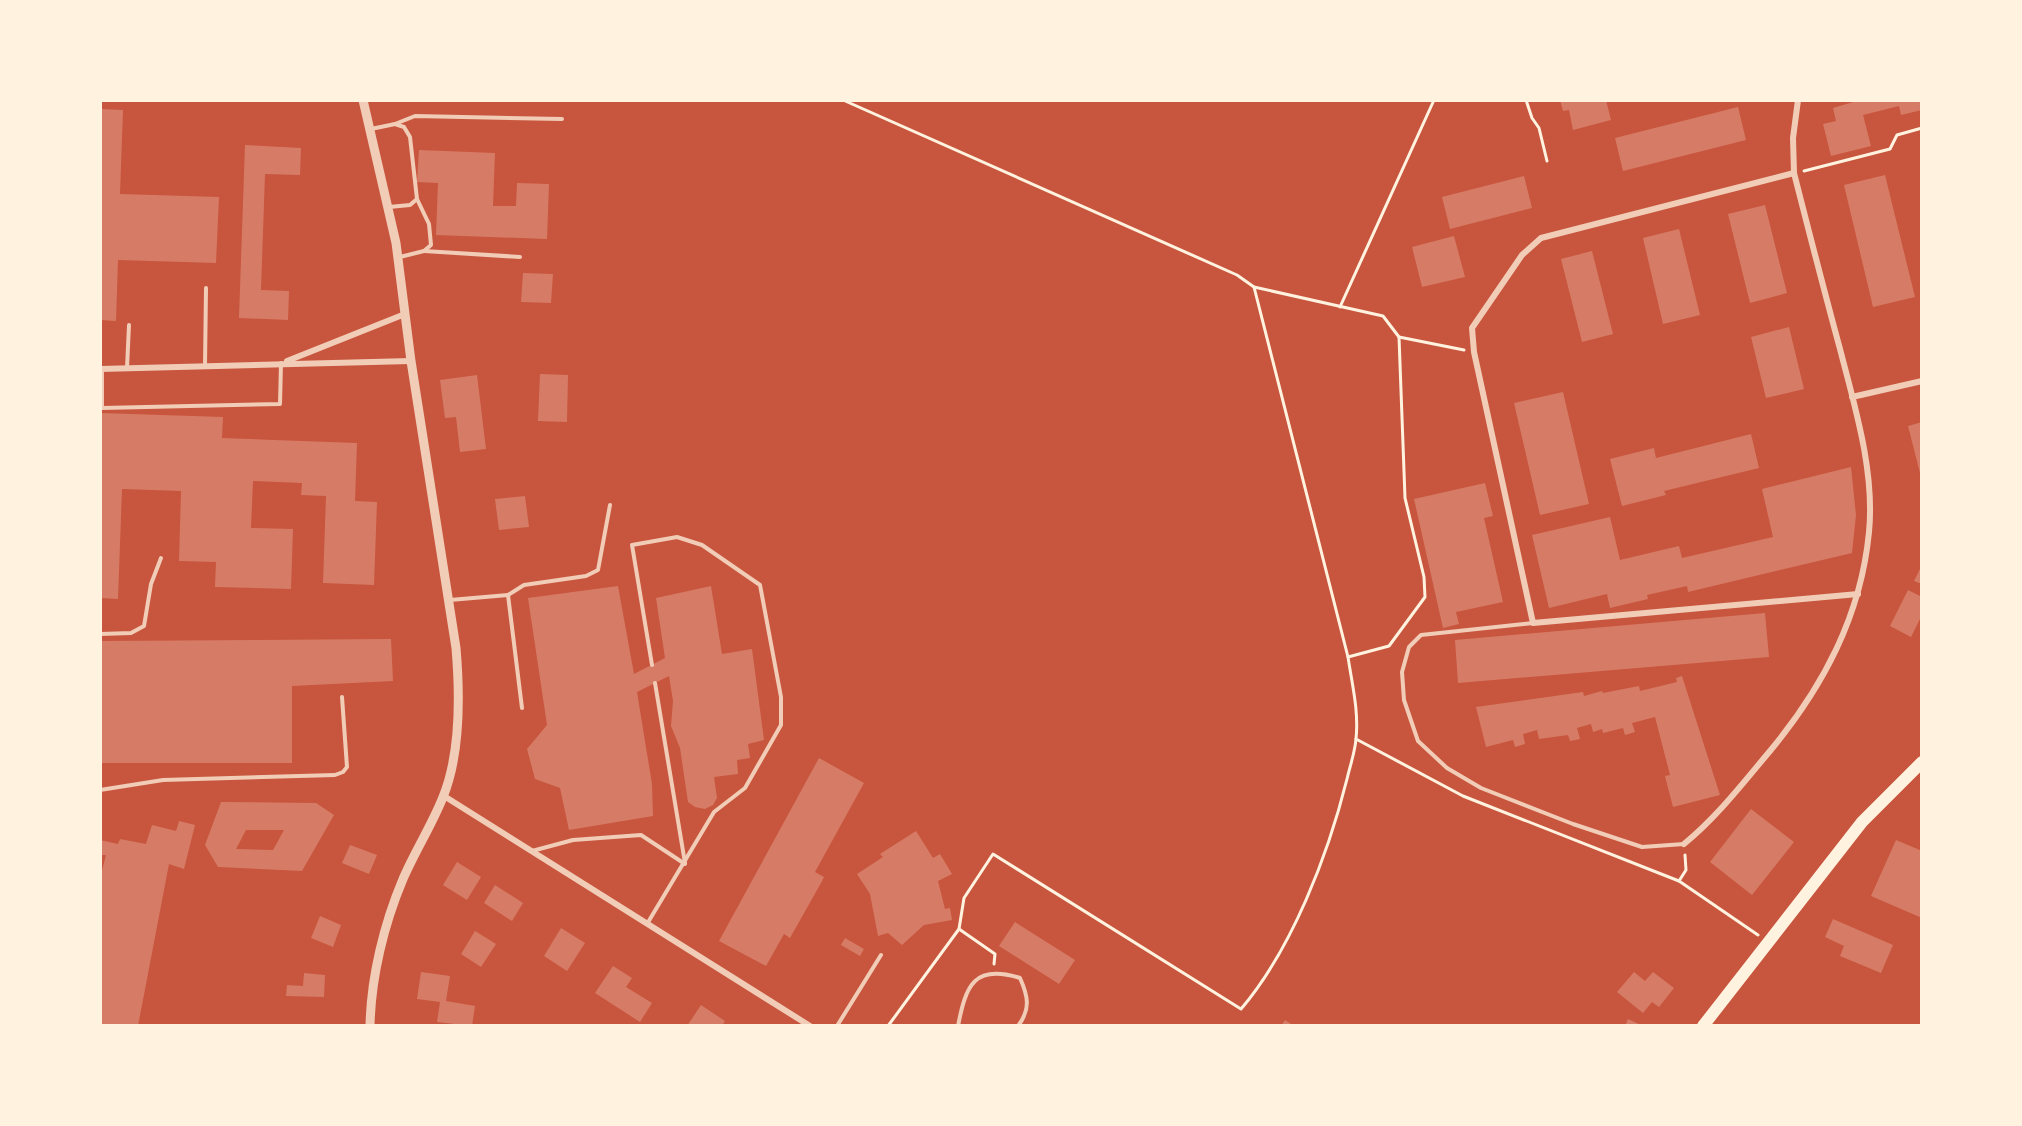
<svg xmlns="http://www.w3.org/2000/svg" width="2022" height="1126" font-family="'Libre Baskerville',serif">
<rect width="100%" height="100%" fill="#c8553d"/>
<g fill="#d67c66" fill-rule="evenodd">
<polygon points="1560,100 1606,100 1611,120 1573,130 1569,110 1563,111"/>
<polygon points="1860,100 1922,100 1922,110 1901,115 1899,106 1863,115 1871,146 1831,156 1823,124 1836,121 1833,108"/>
<polygon points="1738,107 1746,140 1623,171 1615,138"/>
<polygon points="100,109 123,110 120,194 219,197 216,263 118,260 116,321 100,320"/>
<polygon points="245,145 301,148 300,175 265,174 261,290 289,291 288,320 239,318"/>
<polygon points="419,150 495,153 493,206 516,206 517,183 549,184 547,239 436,235 438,183 417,182"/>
<polygon points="1885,175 1915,297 1873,307 1844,185"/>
<polygon points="1524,176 1532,208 1450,229 1442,197"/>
<polygon points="1765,205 1787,293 1750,303 1728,214"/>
<polygon points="1679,229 1700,315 1663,324 1643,238"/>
<polygon points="1454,236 1465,277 1422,287 1412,247"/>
<polygon points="1592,251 1613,334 1582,342 1561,259"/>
<polygon points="523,273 553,274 551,303 521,302"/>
<polygon points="1789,327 1804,389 1766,398 1751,337"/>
<polygon points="540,374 568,375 567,422 538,421"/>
<polygon points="477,375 486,449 460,452 456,417 445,418 440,380"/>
<polygon points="1563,392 1589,504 1540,515 1514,403"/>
<polygon points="100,413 223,417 222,438 357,443 355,501 377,502 374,585 323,583 326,496 301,495 302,483 253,481 251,528 293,529 291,589 215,587 216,562 179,561 181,491 122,489 118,599 100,598"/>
<polygon points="1922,422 1922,477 1921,477 1908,426"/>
<polygon points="1751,434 1759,468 1664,491 1666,495 1622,506 1610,459 1654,448 1656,458"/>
<polygon points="1851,467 1856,515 1852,553 1688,592 1687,586 1647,595 1648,599 1610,608 1607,594 1549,608 1532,535 1610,517 1620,560 1679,546 1682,558 1773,537 1762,489"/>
<polygon points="1485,483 1493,516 1484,518 1503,602 1456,612 1459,624 1443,628 1414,499"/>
<polygon points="525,496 529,527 499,530 495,499"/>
<polygon points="1922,565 1922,584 1914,581"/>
<polygon points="618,586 634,674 665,658 656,598 711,586 722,654 752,649 764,740 748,744 750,758 737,760 738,774 714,777 717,798 713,805 705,809 695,807 688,802 680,748 671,726 673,701 669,676 637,692 652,784 653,816 569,830 560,788 535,779 527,749 547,725 528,598"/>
<polygon points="1908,590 1922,597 1922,615 1911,637 1890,626"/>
<polygon points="1765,613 1769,657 1458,683 1455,640"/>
<polygon points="391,639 393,681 292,686 292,763 100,763 100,641"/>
<polygon points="1682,676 1720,795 1673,807 1665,776 1670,775 1655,717 1632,723 1635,732 1625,735 1623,728 1603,733 1602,729 1593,732 1591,724 1577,728 1580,739 1570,741 1568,735 1539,739 1537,730 1523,734 1525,744 1515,747 1513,740 1486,747 1476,707 1583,692 1584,696 1602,691 1603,693 1639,686 1640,691 1677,682 1676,678"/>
<polygon points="819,758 864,783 815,872 824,877 821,883 790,938 784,934 766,966 719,941"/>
<path d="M221,802L316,803L334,815L302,871L218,867L205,845ZM246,830H284L273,850L236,849Z"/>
<polygon points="1751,809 1794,842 1752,895 1710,862"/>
<polygon points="179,821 195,825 184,869 169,864 138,1026 100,1026 100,878 106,855 100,855 100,840 118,844 120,839 146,844 152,825 176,831"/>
<polygon points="916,831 933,858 940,854 952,874 938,881 945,909 950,908 952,920 924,925 902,945 888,933 878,936 870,894 857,874 883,857 880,854"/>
<polygon points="1896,840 1922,851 1922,918 1871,896"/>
<polygon points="350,845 377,855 369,874 342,863"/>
<polygon points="457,862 481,877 467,900 443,885"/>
<polygon points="495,885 523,903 512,921 484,903"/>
<polygon points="320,916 341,925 333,947 311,938"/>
<polygon points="1833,919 1893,945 1881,973 1840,956 1844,946 1825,937"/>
<polygon points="1015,922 1075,960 1059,984 999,946"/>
<polygon points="561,928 585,943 567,971 544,956"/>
<polygon points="475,931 496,944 481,967 461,954"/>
<polygon points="845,938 864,949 860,956 841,945"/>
<polygon points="613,966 632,978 626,987 652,1003 640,1022 595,993"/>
<polygon points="421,972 450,976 446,1001 475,1006 472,1026 437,1022 440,1002 417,999"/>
<polygon points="1634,972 1645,981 1653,972 1674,988 1659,1007 1652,1002 1643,1013 1617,992"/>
<polygon points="304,973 325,975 324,997 286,996 287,985 303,986"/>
<polygon points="701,1005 725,1021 722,1026 687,1026"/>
<polygon points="1628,1019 1643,1026 1625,1026"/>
<polygon points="1285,1020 1294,1026 1281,1026"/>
</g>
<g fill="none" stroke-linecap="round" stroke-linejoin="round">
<g stroke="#fff3e0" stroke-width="3">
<polyline points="843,100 1237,275 1254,287 1383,316 1399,337 1464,350"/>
<polyline points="1526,100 1532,118 1539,128 1547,161"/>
<polyline points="1804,171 1890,149 1897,135 1922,128"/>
<polyline points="1254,287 1348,657"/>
<polyline points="1340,307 1434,100"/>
<polyline points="1356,739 1463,796 1679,881 1758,935"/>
<polyline points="1679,881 1686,870 1685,855"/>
<polyline points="959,929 995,954 994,964"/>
<path d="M888,1026L959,929L964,898L993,854L1241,1009C1292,949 1328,855 1347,779C1350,766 1355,752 1356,739C1359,711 1352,684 1348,657L1389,646L1425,597L1424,577L1405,498L1399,337"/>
</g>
<g stroke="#f1ccb7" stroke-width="4">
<polyline points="395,124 415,116 562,119"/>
<polyline points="371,129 395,124 404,127 410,137 417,199 410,205 389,207"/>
<polyline points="424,251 520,257"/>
<polyline points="400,257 424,251 431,245 429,224 417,199"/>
<polyline points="205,366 206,288"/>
<polyline points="127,368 129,325"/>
<polyline points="102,369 102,408 280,404 281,363"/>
<polyline points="508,595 524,585 586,576 598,570 610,505"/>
<polyline points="450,600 508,595 522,708"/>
<polyline points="1533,623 1421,635 1409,647 1402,672 1404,700 1418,741 1447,768 1481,788 1573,824 1642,847 1684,844"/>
<polyline points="100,634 131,633 144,626 151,584 161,558"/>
<polyline points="655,683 685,863"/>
<polyline points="100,790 163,780 335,775 343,772 347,767 342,697"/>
<polyline points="532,851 573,840 641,835 685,864"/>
<polyline points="647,924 714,812 745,788 781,725 781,697 760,585 702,545 677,537 632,545 652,665"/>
<polyline points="837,1026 881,955"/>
<path d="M958,1026C966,985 974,964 1020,978C1028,996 1031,1009 1018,1026"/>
</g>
<g stroke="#f1ccb7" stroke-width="6">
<polyline points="1794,173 1541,238 1522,255 1472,328 1474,352 1533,623 1858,594"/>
<polyline points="287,361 405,314"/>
<polyline points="100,369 411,361"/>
<polyline points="1852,397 1922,381"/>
<polyline points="444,796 810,1026"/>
<path d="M1684,844C1717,817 1743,783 1770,751C1823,687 1861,616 1869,532C1875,472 1855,407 1840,349C1824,290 1809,232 1794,173L1793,138L1798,100"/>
</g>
<path stroke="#f1ccb7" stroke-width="9" d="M363,100L396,243L411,361L456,648C460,695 461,753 443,797C432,825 415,851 403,879C384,924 371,977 370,1026"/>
<polyline stroke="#fff3e0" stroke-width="12" points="1703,1026 1862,822 1922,762"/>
</g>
<rect width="2022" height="1126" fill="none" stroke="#fff3e0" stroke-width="204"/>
</svg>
